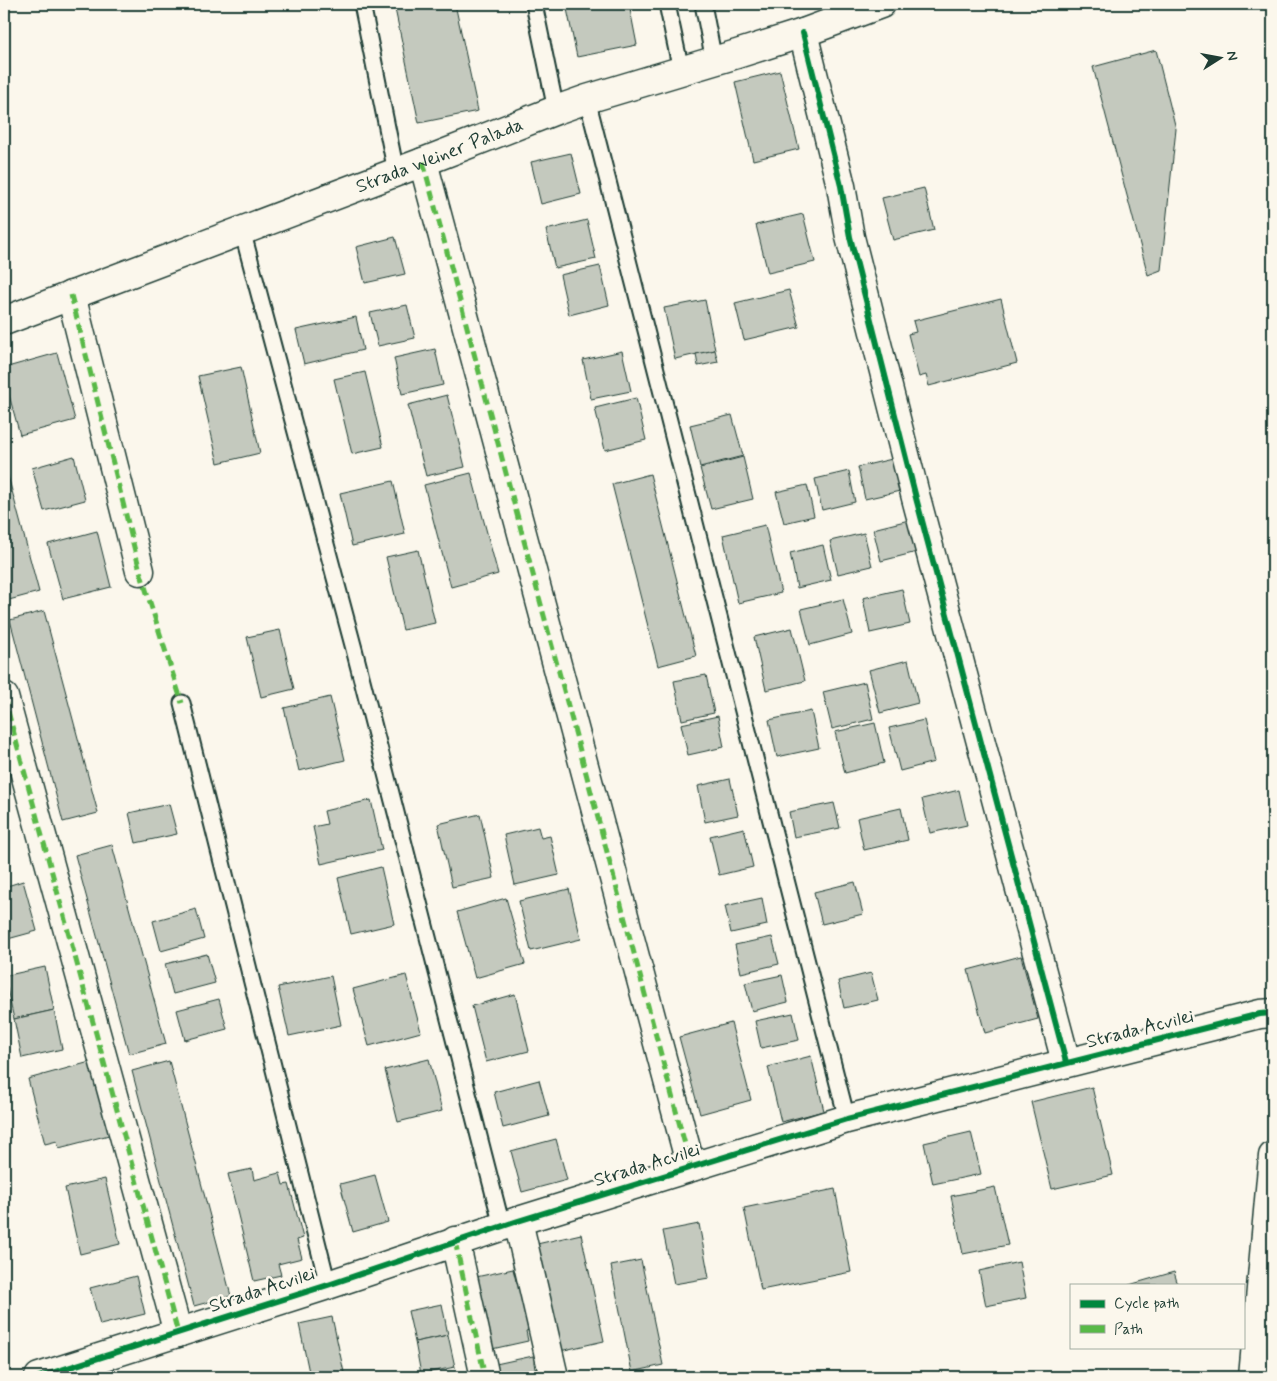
<svg xmlns="http://www.w3.org/2000/svg" width="1277" height="1381" font-family="Mynerve,sans-serif">
<rect width="100%" height="100%" fill="#fbf7ec"/>
<filter id="ink" filterUnits="userSpaceOnUse"><feTurbulence type="fractalNoise" baseFrequency=".02" numOctaves="2"/><feDisplacementMap in="SourceGraphic" scale="10" xChannelSelector="R" yChannelSelector="G"/><feConvolveMatrix kernelMatrix="1 2 1 2 8 2 1 2 1" color-interpolation-filters="sRGB"/></filter>
<g filter="url(#ink)">
<g fill="#c4c9be" stroke="#1f3d34">
<polygon points="394,4 455,4 478,111 419,123"/>
<polygon points="566,4 629,4 637,45 577,57"/>
<polygon points="1156,50 1176,129 1161,270 1148,275 1093,67"/>
<polygon points="780,71 799,149 753,160 735,82"/>
<polygon points="571,153 581,194 541,204 531,162"/>
<polygon points="924,188 934,230 893,240 882,198"/>
<polygon points="803,214 815,262 768,273 756,225"/>
<polygon points="587,220 596,259 555,268 546,230"/>
<polygon points="395,237 405,274 365,283 356,247"/>
<polygon points="600,266 609,305 569,315 560,275"/>
<polygon points="789,290 799,327 744,340 735,303"/>
<polygon points="1001,299 1017,363 929,386 926,375 919,377 908,334 916,332 913,321"/>
<polygon points="705,300 715,350 675,359 664,308"/>
<polygon points="407,305 415,338 378,346 370,313"/>
<polygon points="356,317 363,350 304,364 296,330"/>
<polygon points="435,349 443,385 402,394 394,358"/>
<polygon points="715,350 718,362 698,366 696,354"/>
<polygon points="622,351 631,391 591,399 583,360"/>
<polygon points="57,353 75,420 20,435 4,377 4,368"/>
<polygon points="241,367 260,453 218,463 198,376"/>
<polygon points="365,372 383,447 352,454 334,379"/>
<polygon points="447,395 465,467 426,476 408,405"/>
<polygon points="636,398 646,440 605,450 595,408"/>
<polygon points="732,415 743,456 700,467 690,425"/>
<polygon points="74,456 85,500 44,511 32,468"/>
<polygon points="743,457 753,499 711,509 700,468"/>
<polygon points="892,459 900,491 865,499 858,467"/>
<polygon points="4,461 39,592 5,601 4,598"/>
<polygon points="849,471 855,502 822,510 815,479"/>
<polygon points="471,473 498,574 451,587 424,485"/>
<polygon points="650,474 696,656 658,666 612,484"/>
<polygon points="393,481 405,534 352,546 340,493"/>
<polygon points="807,485 814,516 784,523 776,492"/>
<polygon points="909,520 917,552 881,561 873,529"/>
<polygon points="765,525 781,593 738,603 723,535"/>
<polygon points="97,531 111,587 63,599 48,544"/>
<polygon points="864,533 872,566 838,574 830,541"/>
<polygon points="823,545 831,580 797,588 790,553"/>
<polygon points="418,550 435,623 403,630 386,557"/>
<polygon points="902,589 910,624 870,633 863,598"/>
<polygon points="843,599 852,634 810,645 801,609"/>
<polygon points="44,611 98,813 63,822 10,620"/>
<polygon points="792,628 805,681 766,690 754,637"/>
<polygon points="280,630 294,689 261,697 247,637"/>
<polygon points="908,660 918,703 880,713 869,670"/>
<polygon points="706,675 714,713 682,720 674,681"/>
<polygon points="865,682 873,719 832,729 823,692"/>
<polygon points="330,697 345,760 299,771 284,708"/>
<polygon points="811,711 819,748 777,757 769,720"/>
<polygon points="718,716 724,747 688,755 681,724"/>
<polygon points="924,720 934,762 900,771 889,728"/>
<polygon points="875,723 884,763 845,773 835,732"/>
<polygon points="730,779 738,815 705,822 698,786"/>
<polygon points="959,790 967,825 930,833 922,799"/>
<polygon points="371,800 382,850 321,864 313,827 327,824 324,811"/>
<polygon points="834,803 840,828 794,837 789,812"/>
<polygon points="169,804 177,834 136,843 129,813"/>
<polygon points="901,808 908,840 864,850 857,818"/>
<polygon points="480,814 494,878 452,887 438,824"/>
<polygon points="538,827 541,838 550,836 559,875 515,885 504,835"/>
<polygon points="744,828 753,867 719,875 710,836"/>
<polygon points="112,845 166,1044 129,1054 75,855"/>
<polygon points="381,867 394,924 351,934 338,878"/>
<polygon points="23,881 37,931 4,940 4,887"/>
<polygon points="855,882 863,914 822,924 814,892"/>
<polygon points="569,889 581,939 531,951 519,901"/>
<polygon points="506,898 525,964 475,978 457,912"/>
<polygon points="762,898 767,925 731,933 725,906"/>
<polygon points="196,909 204,939 161,951 153,921"/>
<polygon points="772,937 779,964 741,973 735,945"/>
<polygon points="207,954 215,983 173,994 165,964"/>
<polygon points="1021,956 1038,1019 985,1033 968,970"/>
<polygon points="45,967 54,1010 14,1019 4,976"/>
<polygon points="871,973 878,1000 844,1008 838,981"/>
<polygon points="406,975 421,1032 369,1046 353,989"/>
<polygon points="782,975 788,1002 752,1011 745,983"/>
<polygon points="331,976 341,1025 289,1036 278,987"/>
<polygon points="515,994 529,1051 486,1062 472,1006"/>
<polygon points="219,999 227,1029 185,1040 177,1010"/>
<polygon points="54,1010 62,1049 22,1058 14,1019"/>
<polygon points="793,1013 799,1040 761,1048 755,1021"/>
<polygon points="731,1023 751,1100 700,1114 679,1037"/>
<polygon points="811,1056 824,1111 781,1122 768,1067"/>
<polygon points="429,1059 442,1111 398,1122 385,1070"/>
<polygon points="169,1061 231,1296 194,1306 132,1071"/>
<polygon points="90,1062 109,1135 59,1148 57,1141 45,1144 28,1079"/>
<polygon points="539,1080 549,1116 503,1128 494,1092"/>
<polygon points="1092,1087 1113,1175 1052,1189 1031,1102"/>
<polygon points="971,1132 981,1174 933,1184 924,1143"/>
<polygon points="556,1139 567,1180 522,1192 511,1151"/>
<polygon points="252,1169 254,1180 280,1173 283,1185 289,1184 303,1238 297,1240 302,1258 278,1264 281,1275 254,1281 228,1174"/>
<polygon points="375,1175 388,1222 353,1232 340,1184"/>
<polygon points="105,1179 120,1244 80,1254 65,1188"/>
<polygon points="995,1187 1008,1245 963,1254 951,1196"/>
<polygon points="835,1189 851,1272 761,1290 744,1208"/>
<polygon points="699,1224 709,1278 674,1284 663,1231"/>
<polygon points="581,1234 604,1341 560,1351 537,1244"/>
<polygon points="641,1260 663,1365 632,1372 611,1266"/>
<polygon points="1019,1262 1026,1298 986,1306 979,1271"/>
<polygon points="513,1269 516,1281 522,1280 532,1329 526,1331 528,1341 492,1349 476,1277"/>
<polygon points="1174,1272 1178,1285 1129,1285"/>
<polygon points="136,1276 145,1314 100,1325 90,1288"/>
<polygon points="442,1304 448,1335 415,1342 408,1311"/>
<polygon points="332,1317 345,1377 310,1377 299,1324"/>
<polygon points="448,1335 455,1367 421,1374 415,1342"/>
<polygon points="533,1356 535,1369 541,1367 544,1377 499,1377 496,1364"/>
</g>
<g fill="none" stroke-linecap="round" stroke-linejoin="round">
<g stroke="#1f3d34" stroke-width="19">
<g id="service">
<polyline points="362,4 396,172"/>
<polyline points="534,4 556,110"/>
<polyline points="667,4 681,70"/>
<polyline points="703,4 714,61"/>
<polyline points="587,99 847,1119"/>
<polyline points="242,230 354,649 502,1226"/>
<polyline points="182,703 328,1285"/>
</g>
</g>
<g stroke="#1f3d34" stroke-width="31">
<g id="minor">
<polyline points="803,33 841,186 850,237 916,498 1066,1062"/>
<polyline points="423,162 691,1167"/>
<polyline points="71,295 140,571"/>
<path id="s1" d="M4,321L423,162L556,110L587,99L737,54L803,33L881,4"/>
<polyline points="4,697 178,1333"/>
<polyline points="518,1221 554,1377"/>
<polyline points="455,1241 485,1377"/>
<polyline points="39,1377 328,1285 518,1221 847,1119 1260,1014 1273,1013"/>
</g>
</g>
<g stroke="#1f3d34" stroke-width="31">
<polyline id="tertiary" points="1253,1377 1273,1156"/>
</g>
<use href="#service" stroke="#fbf7ec" stroke-width="15"/>
<use href="#minor" stroke="#fbf7ec" stroke-width="28"/>
<use href="#tertiary" stroke="#fbf7ec" stroke-width="28"/>
<g stroke="#58b947" stroke-width="5" stroke-dasharray="10 5" stroke-linecap="butt">
<polyline points="423,162 691,1167"/>
<polyline points="71,295 140,571 182,703"/>
<polyline points="4,697 178,1333"/>
<polyline points="455,1241 485,1377"/>
</g>
<g stroke="#fbf7ec" stroke-width="9">
<g id="cycleway">
<polyline points="803,33 841,186 850,237 916,498 1066,1062"/>
<polyline points="39,1377 328,1285 518,1221 847,1119 1260,1014 1273,1013"/>
</g>
</g>
<use href="#cycleway" stroke="#00873e" stroke-width="6"/>
</g>
</g>
<g text-anchor="middle" dominant-baseline="central" stroke-width="5" stroke-linejoin="round" paint-order="stroke">
<g font-size="19" fill="#1f3d34" stroke="#fbf7ec">
<text stroke="none"><textPath href="#s1" startOffset="466">Strada Weiner Palada</textPath></text>
<text transform="translate(1140 1029) rotate(-14)">Strada Acvilei</text>
<text transform="translate(647 1165) rotate(-17)">Strada Acvilei</text>
<text transform="translate(262 1290) rotate(-18)">Strada Acvilei</text>
</g>
</g>
<rect width="1277" height="1381" fill="none" stroke="#fbf7ec" stroke-width="20"/>
<rect x="10" y="10" width="1257" height="1361" fill="none" stroke="#1f3d34" stroke-width="2" filter="url(#ink)"/>
<rect x="1070" y="1284" width="175" height="65" fill="#fbf7ec" stroke="#a3ada2"/>
<rect x="1080" y="1300" width="25" height="8" fill="#00873e" stroke="#a3ada2"/>
<text x="1114" y="1308" font-size="15" fill="#1f3d34">Cycle path</text>
<rect x="1080" y="1325" width="25" height="8" fill="#58b947" stroke="#a3ada2"/>
<text x="1114" y="1334" font-size="15" fill="#1f3d34">Path</text>
<g transform="translate(1220 58) rotate(79)" stroke="#fbf7ec" stroke-width="4" paint-order="stroke">
<path d="M0-4L9 19L0 12L-9 19Z" fill="#1f3d34"/>
<text y="-8" font-size="14" font-weight="bold" text-anchor="middle" fill="#1f3d34">N</text>
</g>
</svg>
